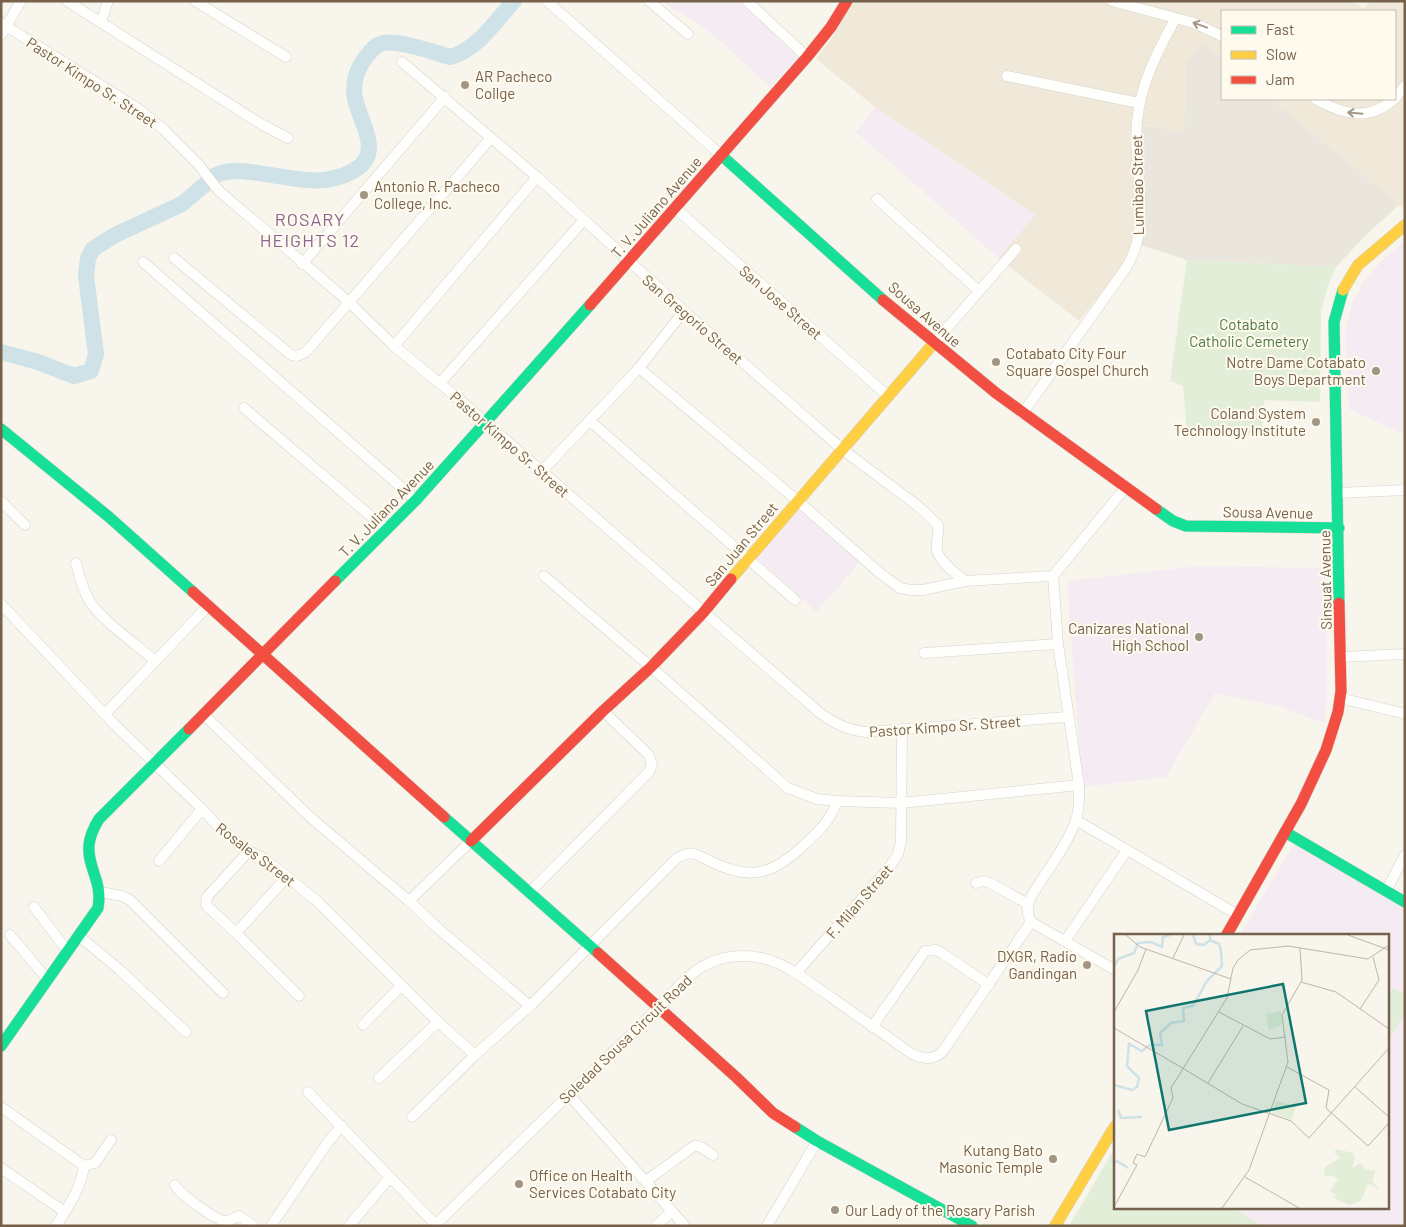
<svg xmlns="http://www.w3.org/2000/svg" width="1406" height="1227" font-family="Barlow,sans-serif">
<rect width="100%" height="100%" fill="#f7f5ec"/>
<polygon fill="#f0e9da" points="854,1 1351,1 1364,8 1370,1 1405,1 1405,208 1398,206 1388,195 1271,99 1395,99 1395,11 1222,11 1222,59 1204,44 1185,64 1184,133 1133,123 1137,221 1133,238 1128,254 1117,273 1079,321 998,258 1035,215 875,107 816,59 831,39"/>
<polygon fill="#eae6dd" points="1204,43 1222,59 1222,99 1271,99 1388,195 1398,206 1367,234 1336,267 1187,260 1141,245 1145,222 1140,125 1184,132 1185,64"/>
<g fill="#f5ecf3">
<polygon points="660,1 737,1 752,10 801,55 770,87 708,30"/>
<polygon points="875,107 1035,215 998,258 856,132"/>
<polygon points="1405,241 1405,435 1349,409 1345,334 1352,303 1365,279 1391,252"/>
<polygon points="801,505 862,560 816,612 755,557"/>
<polygon points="1198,566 1326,568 1327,698 1324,723 1277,706 1215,693 1166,777 1082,787 1067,581"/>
<polygon points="1294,844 1405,909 1405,1226 1262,1226 1233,1208 1387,1208 1387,936 1239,936"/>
</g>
<g fill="#e2eed7">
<polygon points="1187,260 1336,267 1328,286 1321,312 1320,402 1264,400 1262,435 1187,432 1183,386 1170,381"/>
<polygon points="1393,988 1405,994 1405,1013 1387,1044 1387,998"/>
<polygon points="1115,1148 1115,1208 1233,1208 1262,1226 1069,1226"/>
</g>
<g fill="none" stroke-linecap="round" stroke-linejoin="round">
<path stroke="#cee2e7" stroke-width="16" d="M1,352L38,362L74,376L91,371L96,354L86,276L88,258L93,249L115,235L182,204L216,175C227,170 237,170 249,172C284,175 320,190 353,171C389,151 353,116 354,89C354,77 359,66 366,57C371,51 375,45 383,43C399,40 433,52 450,57C477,50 496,21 514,1"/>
<g stroke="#d7d2ca" stroke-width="11">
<g id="street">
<polyline points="67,1 261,124 288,138"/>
<polyline points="195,1 286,57"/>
<polyline points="547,1 721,155"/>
<polyline points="649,1 688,34"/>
<polyline points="747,1 807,57"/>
<polyline points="1112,1 1194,23 1222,36"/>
<polyline points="101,22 108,1"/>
<path d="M1,23L137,108L163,129L198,164L219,191L349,302L394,346L453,394L820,713C835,724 848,730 866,732L1067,717"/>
<polyline points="1,35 21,1"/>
<path d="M402,62L537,177L684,311L843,450L918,506L938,525C939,534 936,542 937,550C940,563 956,573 965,581"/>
<polyline points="1007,76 1139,103"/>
<polyline points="1395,98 1405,86"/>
<path d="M1315,99C1342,114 1369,122 1394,99"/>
<polyline points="877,199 979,291"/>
<polyline points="675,208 888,396"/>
<polyline points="174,258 291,355 297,356 306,352 491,138"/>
<polyline points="143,262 416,500"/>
<polyline points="302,264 445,97"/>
<polyline points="934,343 1016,249"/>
<polyline points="394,346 537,177"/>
<polyline points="639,368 798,501 881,574 900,588 911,590 923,590 965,581 1053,576 1126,487"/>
<polyline points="440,383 583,221"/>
<polyline points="244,408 387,530"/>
<path d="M1022,414L1126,268C1154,224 1132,170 1137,122C1140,84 1158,51 1175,19"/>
<polyline points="590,421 795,600"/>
<polyline points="542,471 639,368 684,311"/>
<polyline points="1338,493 1405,490"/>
<polyline points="1,501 25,525"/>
<path d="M76,563C79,575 82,588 89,600C99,618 138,646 155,661"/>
<polyline points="544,576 651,667 788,788 817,799 837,801 901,803 1079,785"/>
<path d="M1053,576L1058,644L1079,785C1079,797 1080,808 1076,820C1069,842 1045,874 1032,895C1027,905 1026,912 1031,922L1115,970"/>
<polyline points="1,604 115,725 202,809 219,827 249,851 265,859 318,902 438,1022 475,1055"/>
<polyline points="924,653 1058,644"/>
<polyline points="1341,657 1405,654"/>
<polyline points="1340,698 1405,714"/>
<polyline points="105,714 208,606"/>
<polyline points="204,715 310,817 409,901 441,931 530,1006"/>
<polyline points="1076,820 1238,915"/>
<polyline points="249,851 207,897 206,905 236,933 287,877"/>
<polyline points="159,861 202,809"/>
<polyline points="976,883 984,881 990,883 1028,904"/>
<polyline points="1386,891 1405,855"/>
<polyline points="100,892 122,896 130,900 223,993"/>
<polyline points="530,892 649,772 652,765 648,754 603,711"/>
<polyline points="409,901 471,841"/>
<polyline points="34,907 68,952"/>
<polyline points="236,933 299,996"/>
<polyline points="10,935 48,980"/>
<polyline points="79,936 120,970 186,1032"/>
<polyline points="1065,941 1127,850"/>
<polyline points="796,973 889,868 898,854 901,841 902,729"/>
<polyline points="363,1025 401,986"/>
<polyline points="872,1027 925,951 936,950 942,953 989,985"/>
<polyline points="379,1078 438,1022"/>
<polyline points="308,1092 437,1226"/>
<polyline points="569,1095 685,1226"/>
<polyline points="1,1107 84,1166 95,1163 111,1140"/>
<path d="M412,1117L475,1055L530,1006L677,858C693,849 696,855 712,862C752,882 775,873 805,844C819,831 831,820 837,801"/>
<polyline points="1,1168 65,1212"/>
<polyline points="646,1181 694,1146 699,1146 713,1155"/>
<path d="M175,1185C180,1194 215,1220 225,1221C230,1222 235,1217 239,1216L254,1226"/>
<path d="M56,1226C68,1207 81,1189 84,1166"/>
<polyline points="271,1226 328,1142 342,1126"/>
<polyline points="349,1226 390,1177"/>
<path d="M434,1226L659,1007C672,994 684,978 700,968C720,955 747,953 769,960C791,967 810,983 828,995C856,1015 884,1034 912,1054C923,1059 933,1061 943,1051L1031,922"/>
<polyline points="656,1226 672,1211"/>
<polyline points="767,1226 817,1141"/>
</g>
</g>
<g stroke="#d7d2ca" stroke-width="12">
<g id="fast">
<polyline points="721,155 883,300"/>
<polyline points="1,429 109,517 193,592"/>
<polyline points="1156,509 1173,521 1186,526 1339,528"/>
<polyline points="335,581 416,500 590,305"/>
<polyline points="1339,603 1334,322 1343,290"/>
<polyline points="444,817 598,953"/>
<polyline points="1285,832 1405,902"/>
<path d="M1,1046L98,908C103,881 87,868 89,845C90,835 94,827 99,819L189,729"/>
<polyline points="795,1127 817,1141 972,1226"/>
</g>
</g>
<g stroke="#d7d2ca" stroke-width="12">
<g id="slow">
<polyline points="1343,290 1358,265 1405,225"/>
<polyline points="731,579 934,343"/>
<polyline points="1055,1226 1115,1126"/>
</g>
</g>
<g stroke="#d7d2ca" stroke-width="12">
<g id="jam">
<polyline points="883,300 996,393 1156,509"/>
<polyline points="590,305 807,57 831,27 847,1"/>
<polyline points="193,592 444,817"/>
<polyline points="189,729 335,581"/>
<polyline points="471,841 603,711 651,667 703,613 731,579"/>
<polyline points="1226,936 1301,804 1326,750 1338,712 1341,691 1339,603"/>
<polyline points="598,953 736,1077 773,1113 795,1127"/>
</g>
</g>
<use href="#street" stroke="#fefefc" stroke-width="10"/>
<use href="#fast" stroke="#16e098" stroke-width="11"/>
<use href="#slow" stroke="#ffcf43" stroke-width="11"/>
<use href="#jam" stroke="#f24e42" stroke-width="11"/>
</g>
<defs><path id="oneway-shaft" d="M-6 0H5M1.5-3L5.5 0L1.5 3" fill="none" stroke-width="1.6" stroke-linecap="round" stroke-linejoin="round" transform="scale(1.25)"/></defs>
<g stroke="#a5988a">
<use href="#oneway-shaft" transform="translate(1200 25) rotate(-160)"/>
<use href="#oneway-shaft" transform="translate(1355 113) rotate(-175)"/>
</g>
<g fill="#a29584" stroke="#fefaee" stroke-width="2">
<circle cx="465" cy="85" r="5"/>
<circle cx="364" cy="195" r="5"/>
<circle cx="996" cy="362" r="5"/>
<circle cx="1376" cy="371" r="5"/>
<circle cx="1316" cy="422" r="5"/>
<circle cx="1199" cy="637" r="5"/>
<circle cx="1087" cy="965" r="5"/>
<circle cx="1053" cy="1159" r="5"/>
<circle cx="519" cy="1184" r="5"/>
<circle cx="835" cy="1210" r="5"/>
</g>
<g text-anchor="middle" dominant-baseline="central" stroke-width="4" stroke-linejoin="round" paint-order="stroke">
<g font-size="15" fill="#75614c" stroke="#fefaee" text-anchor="start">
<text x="475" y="76">AR Pacheco<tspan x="475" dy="17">Collge</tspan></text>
<text x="374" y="186">Antonio R. Pacheco<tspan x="374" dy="17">College, Inc.</tspan></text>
<text x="1006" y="353">Cotabato City Four<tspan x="1006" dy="17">Square Gospel Church</tspan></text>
<text x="1366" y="362" text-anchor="end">Notre Dame Cotabato<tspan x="1366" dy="17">Boys Department</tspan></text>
<text x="1306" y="413" text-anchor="end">Coland System<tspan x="1306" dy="17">Technology Institute</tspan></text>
<text x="1189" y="628" text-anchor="end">Canizares National<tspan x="1189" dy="17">High School</tspan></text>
<text x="1077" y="956" text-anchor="end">DXGR, Radio<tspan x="1077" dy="17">Gandingan</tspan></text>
<text x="1043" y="1150" text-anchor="end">Kutang Bato<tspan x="1043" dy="17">Masonic Temple</tspan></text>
<text x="529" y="1175">Office on Health<tspan x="529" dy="17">Services Cotabato City</tspan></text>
<text x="845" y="1210">Our Lady of the Rosary Parish</text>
</g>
<g font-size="15" fill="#75614c" stroke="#fefaee">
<text transform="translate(92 82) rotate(33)">Pastor Kimpo Sr. Street</text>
<text transform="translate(1137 185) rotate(-91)">Lumibao Street</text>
<text transform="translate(656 207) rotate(-49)">T. V. Juliano Avenue</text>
<text transform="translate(781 302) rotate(41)">San Jose Street</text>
<text transform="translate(925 314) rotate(41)">Sousa Avenue</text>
<text transform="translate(693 319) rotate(41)">San Gregorio Street</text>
<text transform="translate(510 444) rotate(41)">Pastor Kimpo Sr. Street</text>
<text transform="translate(386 508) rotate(-46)">T. V. Juliano Avenue</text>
<text transform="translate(1268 512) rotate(1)">Sousa Avenue</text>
<text transform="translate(741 544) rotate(-50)">San Juan Street</text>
<text transform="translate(1325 580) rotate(-91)">Sinsuat Avenue</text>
<text transform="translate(945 726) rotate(-4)">Pastor Kimpo Sr. Street</text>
<text transform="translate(256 854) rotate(37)">Rosales Street</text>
<text transform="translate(859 901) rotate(-49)">F. Milan Street</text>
<text transform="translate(625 1039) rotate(-44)">Soledad Sousa Circuit Road</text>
</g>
<g font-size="15" fill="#4d7a44" stroke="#fefaee">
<text x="1249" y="324">Cotabato<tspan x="1249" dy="17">Catholic Cemetery</tspan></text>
</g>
<g font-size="18" letter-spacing="1" fill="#896491" stroke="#fefaee">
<text x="310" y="219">ROSARY<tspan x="310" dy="21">HEIGHTS 12</tspan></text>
</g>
</g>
<g transform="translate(1114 934)">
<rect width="275" height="275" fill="#f7f5ec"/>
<path d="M167,77L168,91L155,96L152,80ZM162,166L182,173L177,186L158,179ZM223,215L238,219L241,224L238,234L247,229L251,235L261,237L258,247L266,255L254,250L247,267L235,271L220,264L222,261L216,257L224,245L218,241L212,243L210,238L211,233L226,224L220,218Z" fill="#e2eed7"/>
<path fill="none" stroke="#cee2e7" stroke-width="2.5" d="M79,1L82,10L90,11L96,6V1M0,33L4,25L20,19L24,9L37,8L48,13L49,3L56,1M0,151L18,156L23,153L25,144L13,132L15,110L28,117L36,111H48L46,99L57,89L70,87L69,74L79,72L93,47L108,32L107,17L105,10L96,6M4,176L7,184L28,183M0,229L3,227L14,234"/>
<path fill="none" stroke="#bfb6a7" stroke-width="1" d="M12,1L26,13L117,45M234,1L275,16M59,24L70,1M187,48L222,58L275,95M246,75L265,46L259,23M0,78L24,36L32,15M105,78L156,105L172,103M0,94L70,135M173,133L215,156L212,174L254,212L275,189M70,135L128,170L177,187L195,204L275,114M94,149L129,92M241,153L275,183M131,243L185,274M0,273L23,231L19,229L23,220L31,223L59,164L57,154L113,64L119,34L124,26L136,16L174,12L254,25L275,11M108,274L135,236L174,128L168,81L188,46L186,14"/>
<path fill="#0f766e" fill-opacity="0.15" stroke="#0f766e" stroke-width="2.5" d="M169,50L192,169L55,196L32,77Z"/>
<rect width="275" height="275" fill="none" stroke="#75614c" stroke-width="2.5"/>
</g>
<rect width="1406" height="1227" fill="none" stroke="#75614c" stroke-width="5"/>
<rect x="1221" y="10" width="175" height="90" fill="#fefaee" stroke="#c7bdad"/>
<rect x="1231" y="26" width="25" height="8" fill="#16e098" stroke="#c7bdad"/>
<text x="1266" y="35" font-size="15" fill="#75614c">Fast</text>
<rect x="1231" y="51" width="25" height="8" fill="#ffcf43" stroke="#c7bdad"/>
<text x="1266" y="60" font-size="15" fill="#75614c">Slow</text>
<rect x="1231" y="76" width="25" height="8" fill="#f24e42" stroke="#c7bdad"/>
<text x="1266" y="85" font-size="15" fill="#75614c">Jam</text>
</svg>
